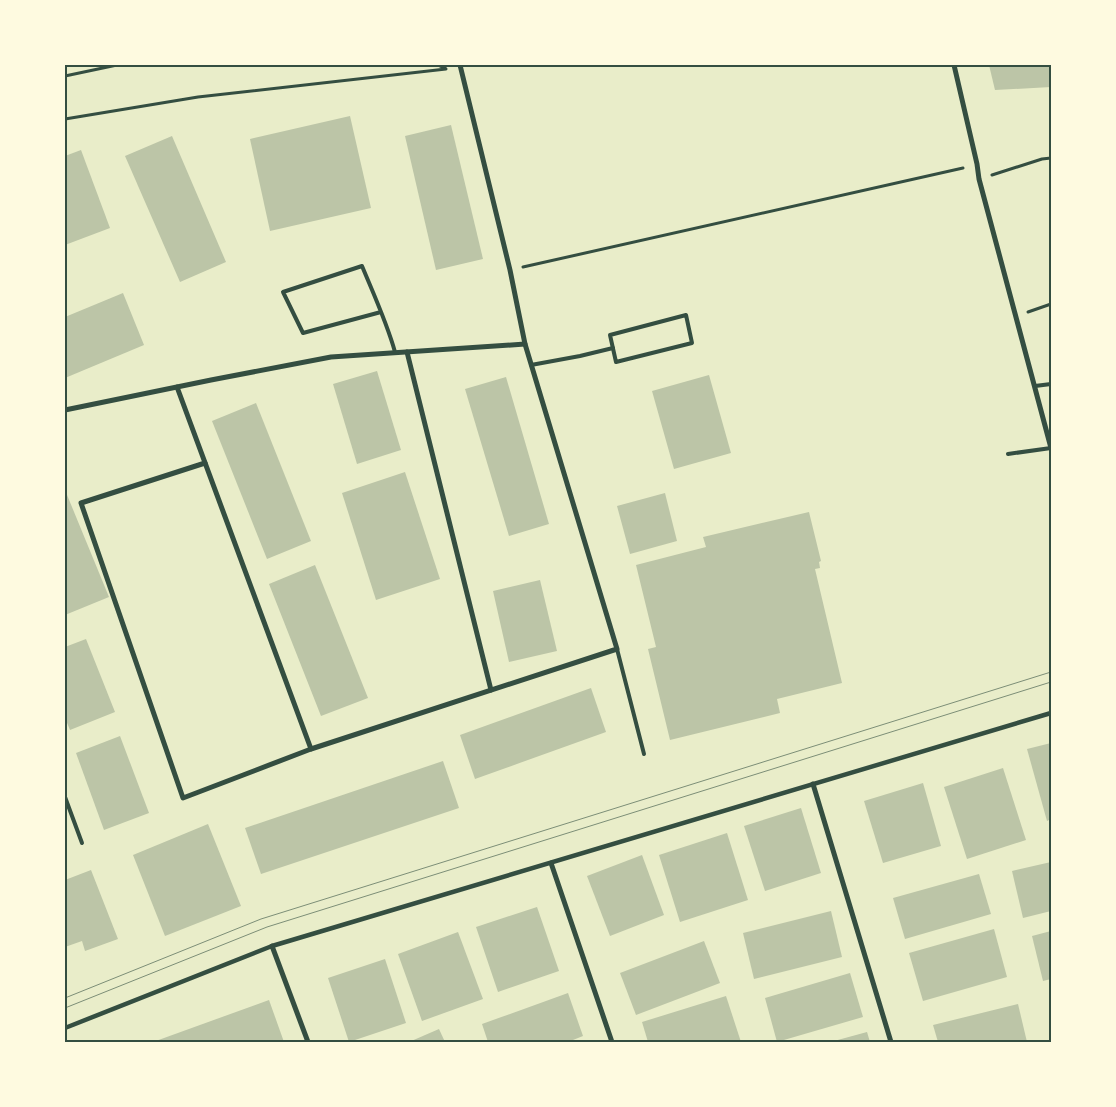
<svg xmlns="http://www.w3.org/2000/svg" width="1116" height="1107" font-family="'Roboto Serif',serif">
<rect width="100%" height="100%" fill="#e9edc9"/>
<g fill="#bcc5a7">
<polygon points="989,65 1051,65 1051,87 995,90"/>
<polygon points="350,116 371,208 270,231 250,139"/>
<polygon points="451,125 483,259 436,270 405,136"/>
<polygon points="172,136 226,262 180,282 125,156"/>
<polygon points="81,150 110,228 65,245 65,156"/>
<polygon points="123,293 144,345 65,378 65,317"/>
<polygon points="377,371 401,450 357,464 333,384"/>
<polygon points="709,375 731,453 674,469 652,391"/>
<polygon points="506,377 549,524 509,536 465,389"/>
<polygon points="256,403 311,541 267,559 212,421"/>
<polygon points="405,472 440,579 376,600 342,493"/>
<polygon points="65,490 109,597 65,615"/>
<polygon points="665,493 677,541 630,554 617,506"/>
<polygon points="809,512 821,561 819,562 820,568 815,569 842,683 777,699 780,713 670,740 648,649 656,647 636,565 706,547 703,537"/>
<polygon points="315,565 368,698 321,716 269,584"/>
<polygon points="540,580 557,651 509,662 493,591"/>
<polygon points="86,639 115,712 70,730 65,718 65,647"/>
<polygon points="591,688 606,732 475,779 460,735"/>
<polygon points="120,736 149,813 104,830 76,753"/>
<polygon points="1051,743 1051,819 1047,821 1027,749"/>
<polygon points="443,761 459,808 261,874 245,828"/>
<polygon points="1003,768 1026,840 967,859 944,787"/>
<polygon points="923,783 941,846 883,863 864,801"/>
<polygon points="801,808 821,873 765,891 744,826"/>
<polygon points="208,824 241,906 165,936 133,855"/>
<polygon points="727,833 748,900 680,922 659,855"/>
<polygon points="642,855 664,915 610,936 587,876"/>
<polygon points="1051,862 1051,911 1023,918 1012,871"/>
<polygon points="91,870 118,939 85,951 82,941 65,947 65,880"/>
<polygon points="979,874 991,914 905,939 893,898"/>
<polygon points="537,907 559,971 498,992 476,927"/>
<polygon points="831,911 842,957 754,979 743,933"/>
<polygon points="994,929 1007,977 923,1001 909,953"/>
<polygon points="1051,931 1051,979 1043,981 1032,936"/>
<polygon points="458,932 483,999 422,1021 398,954"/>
<polygon points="704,941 720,983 636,1015 620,973"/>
<polygon points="385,959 406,1023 349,1042 328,978"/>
<polygon points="850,973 863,1017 777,1042 765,998"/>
<polygon points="568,993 583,1036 568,1042 488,1042 482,1024"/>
<polygon points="726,996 741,1042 648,1042 642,1022"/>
<polygon points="269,1000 284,1042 153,1042"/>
<polygon points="1018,1004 1027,1042 938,1042 933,1025"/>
<polygon points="439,1029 445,1042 409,1042"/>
<polygon points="867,1032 870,1042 834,1042 834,1041"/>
</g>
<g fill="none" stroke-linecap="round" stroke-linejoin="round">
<g stroke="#344e41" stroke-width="3">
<polyline points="438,65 445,68"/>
<polyline points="65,76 117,65"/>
<polyline points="65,119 198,97 446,69"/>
<polyline points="992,175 1042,159 1051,158"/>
<polyline points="523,267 963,168"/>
<polyline points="1028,312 1051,304"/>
</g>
<g stroke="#344e41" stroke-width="4">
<path d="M381,312L303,333L283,292L362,266C374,295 387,323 395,352"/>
<polygon points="686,315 692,343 616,362 610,335"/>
<polyline points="531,365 580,356 613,348"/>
<polyline points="1035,386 1051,384"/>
<polyline points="1008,454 1051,448"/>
<polyline points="617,649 644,754"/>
<polyline points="65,797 82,843"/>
</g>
<polyline stroke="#344e41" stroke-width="4.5" points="65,1028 272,946 1051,713"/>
<g stroke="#344e41" stroke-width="5">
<polyline points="954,65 977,164 979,179 1051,448"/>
<polyline points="407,352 491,690"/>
<polyline points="177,387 311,749"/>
<polyline points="65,410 211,380 331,357 525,344"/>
<polyline points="205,463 81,503 183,798 311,749 617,649 525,344 510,270 460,65"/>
<polyline points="813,784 891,1042"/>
<polyline points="551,863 612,1042"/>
<polyline points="272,946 308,1042"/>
</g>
<g stroke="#7c8e77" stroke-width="1">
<polyline points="65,998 261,919 1051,672"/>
<polyline points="65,1008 267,927 1051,682"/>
</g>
</g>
<rect width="1116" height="1107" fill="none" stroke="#fefae0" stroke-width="132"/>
<rect x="66" y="66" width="984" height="975" fill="none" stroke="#344e41" stroke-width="2"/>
</svg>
